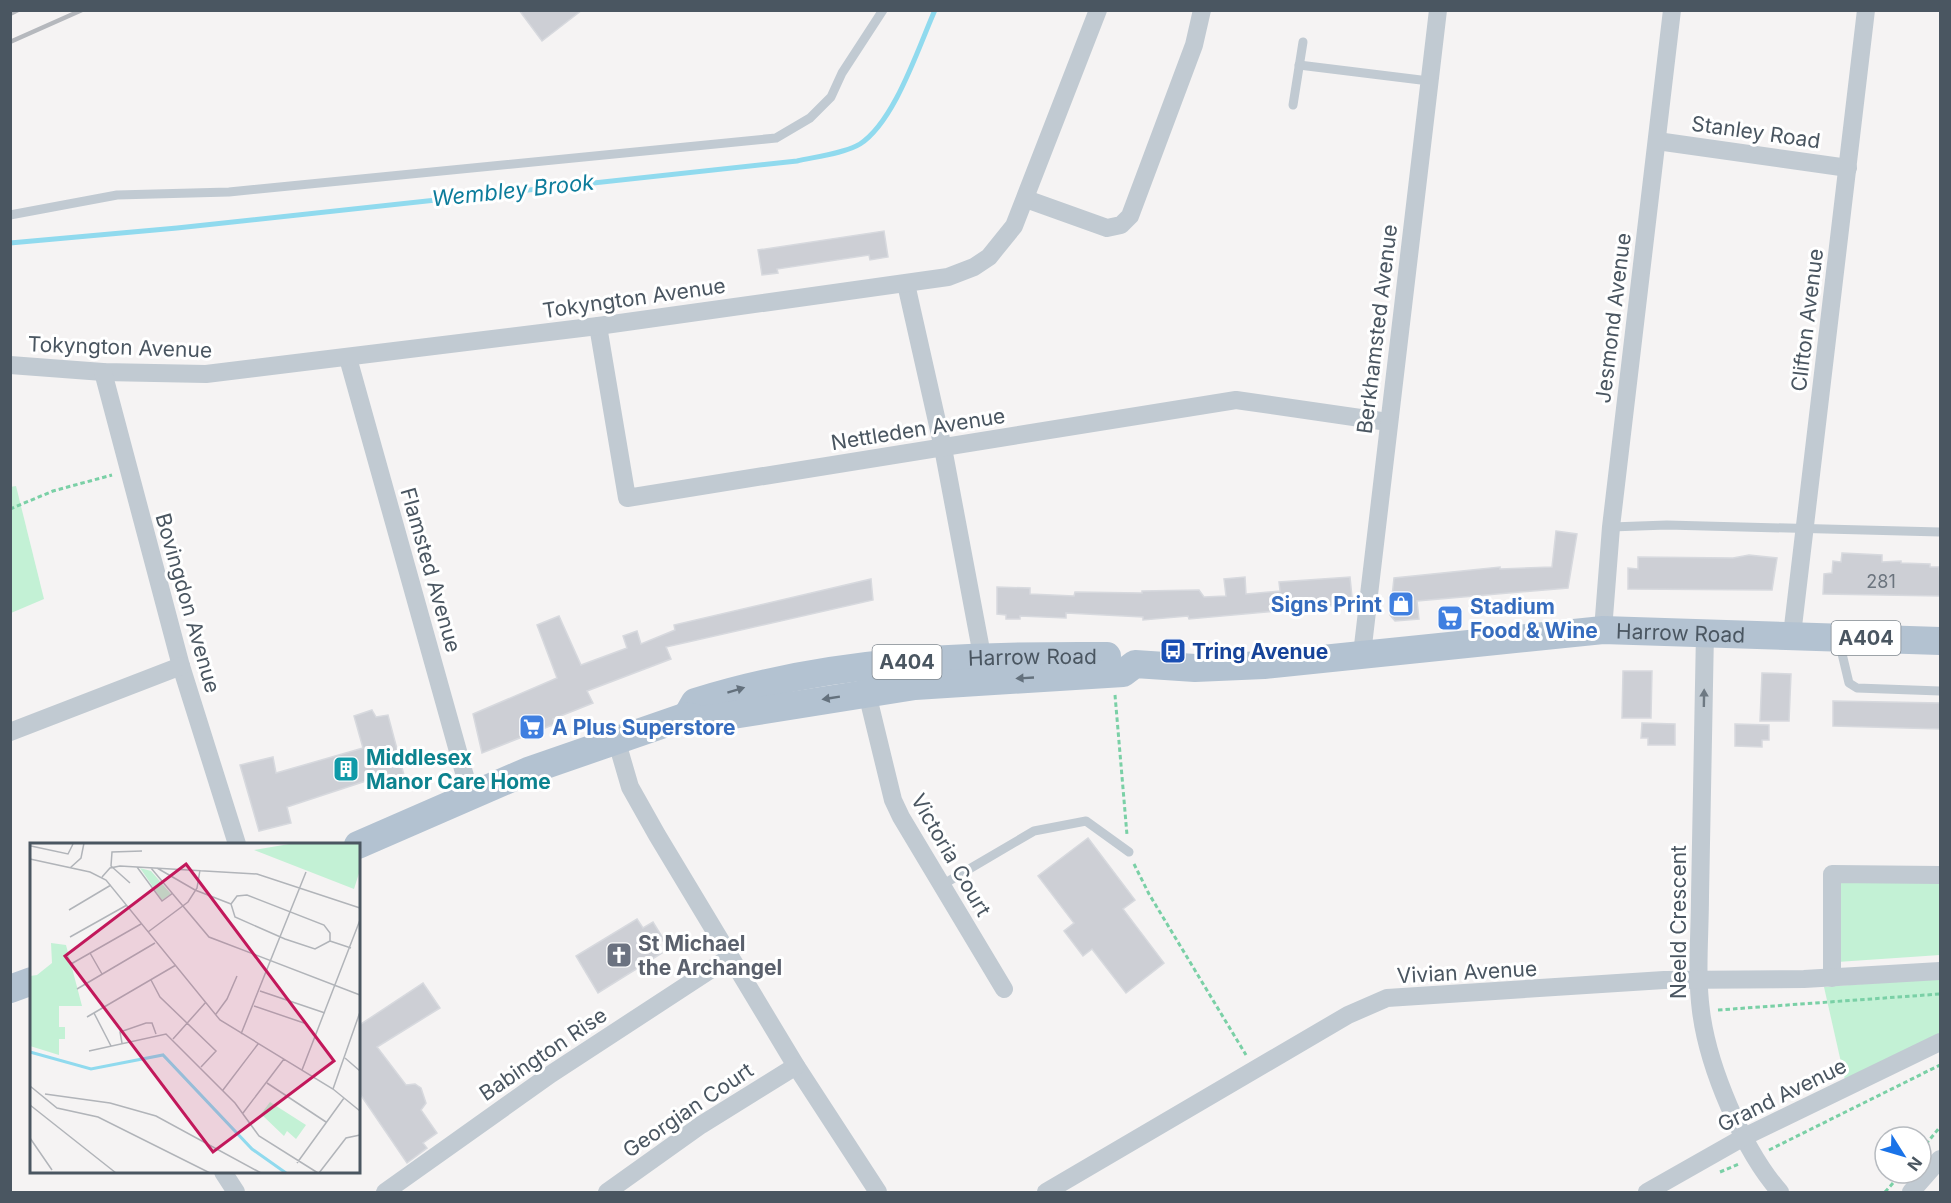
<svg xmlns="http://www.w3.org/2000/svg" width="1951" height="1203" font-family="Inter,sans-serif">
<rect width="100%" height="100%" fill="#f5f3f3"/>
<g fill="#c3f1d5">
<polygon points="16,486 44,599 11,613 10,487"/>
<polygon points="1838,879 1940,881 1940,955 1837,962"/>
<polygon points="1940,978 1940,1033 1845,1080 1824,987"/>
</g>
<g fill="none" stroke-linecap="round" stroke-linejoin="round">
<path stroke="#90daee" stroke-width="5" d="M10,243L177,228L797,161C814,157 846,153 860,144C895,121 918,48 935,10"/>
</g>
<g fill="#cdcfd5" stroke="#d7d9de" stroke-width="1.5">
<polygon points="519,10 582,10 542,41"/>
<polygon points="884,231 888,257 870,260 869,255 777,269 778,273 762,275 758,250"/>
<polygon points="1556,531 1577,534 1568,588 1417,601 1419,619 1395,621 1390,615 1394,578 1500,567 1500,569 1552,567"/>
<polygon points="1842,553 1882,555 1882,562 1901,561 1901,563 1930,564 1930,567 1939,567 1941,596 1823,594 1824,574 1832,573 1833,561 1841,562"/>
<polygon points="1749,555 1777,558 1772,590 1628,589 1628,568 1638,569 1638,557 1733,558"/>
<polygon points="1245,577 1246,594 1280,591 1279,582 1350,577 1352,597 1341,598 1342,605 1189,619 1188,616 1143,620 1143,617 1066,613 1066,618 1020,616 1020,619 1006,619 1006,615 997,614 997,587 1030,588 1030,594 1074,596 1075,592 1142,593 1142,591 1199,590 1204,597 1226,596 1224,579"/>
<polygon points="871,579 873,600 666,647 671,659 587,691 593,703 553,719 555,724 482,753 473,714 557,678 537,625 559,616 581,665 627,648 623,636 637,631 641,644 675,630 674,625"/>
<polygon points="1623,671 1652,671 1651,718 1622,718"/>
<polygon points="1762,673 1791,674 1789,721 1760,721"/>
<polygon points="1833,701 1941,703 1941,729 1833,726"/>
<polygon points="372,710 376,717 388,715 405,779 375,787 372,779 287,807 291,823 259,831 240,765 273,757 276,773 363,748 354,716"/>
<polygon points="1642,723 1675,724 1675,745 1648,745 1648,738 1641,738"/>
<polygon points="1735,724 1769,725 1769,740 1762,740 1762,747 1735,746"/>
<polygon points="1088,838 1135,900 1123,909 1164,963 1126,993 1092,949 1083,956 1064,931 1074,923 1038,876"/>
<polygon points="637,919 643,928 653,922 664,940 656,944 662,953 598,993 576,956"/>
<polygon points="423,983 440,1008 377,1047 406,1085 415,1084 421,1088 426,1103 421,1110 437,1133 423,1143 427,1148 407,1163 358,1091 358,1026"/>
</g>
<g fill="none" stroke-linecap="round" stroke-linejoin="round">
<g stroke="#7ad0a6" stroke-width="3" stroke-dasharray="4.5 3" stroke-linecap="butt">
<polyline points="10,509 53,491 112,475"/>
<polyline points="1115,695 1127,835"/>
<polyline points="1134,864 1149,894 1246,1055"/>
<polyline points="1718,1010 1940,994"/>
<polyline points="1769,1150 1940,1065"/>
<polyline points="1921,1150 1940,1127"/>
<polyline points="1720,1172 1739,1164"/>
<polyline points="1885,1192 1902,1173"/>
</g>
<g stroke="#c1cad2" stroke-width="9">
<polyline points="1299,65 1429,81"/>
<polyline points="1293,105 1303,42"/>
<polyline points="10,215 117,195 229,192 776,138 810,118 831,97 842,73 883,10"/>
<polyline points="1611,527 1667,525 1940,532"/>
<polyline points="1839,641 1849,683 1857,688 1940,691"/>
<polyline points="942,885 1034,831 1086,821 1129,852"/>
</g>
<g stroke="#c1cad2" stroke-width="18">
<polyline points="1657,141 1848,168"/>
<polyline points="1026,199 1107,228 1121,225 1130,216 1194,45 1202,10"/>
<polyline points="906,284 943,448 984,666"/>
<polyline points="598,326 627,498 1236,400 1388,422"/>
<polyline points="348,358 470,794"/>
<polyline points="10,365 103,372 206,374 598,326 948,277 974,267 989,257 1014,226 1098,10"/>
<polyline points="103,372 181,666 237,844"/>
<polyline points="1603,630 1611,527 1672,10"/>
<path d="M1705,632C1704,720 1701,808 1700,896C1700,934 1696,973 1701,1011C1708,1067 1743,1150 1780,1192"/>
<polyline points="1792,635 1866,10"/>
<polyline points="1362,654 1438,10"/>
<polyline points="865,685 893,800 901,817 1004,989"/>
<polyline points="10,732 181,666"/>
<polyline points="616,739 630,787 657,835 796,1066 878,1192"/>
<polyline points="1832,978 1832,874 1940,875"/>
<polyline points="223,1172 236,1192"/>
<polyline points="385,1192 551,1074 730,957"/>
<polyline points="607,1192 701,1125 796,1066"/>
<polyline points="1046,1192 1348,1015 1387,998 1664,980 1804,979 1940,971"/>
<polyline points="1647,1192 1744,1137 1940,1042"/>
<polyline points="1911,1192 1940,1159"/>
</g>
<g stroke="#b3c2d1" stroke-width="28">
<path id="s1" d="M687,716L695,702C833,659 964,655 1107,656"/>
<path id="s2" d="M358,845L528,771L687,716L701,720L915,686L1123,673L1135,664L1195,668L1264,665L1603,630L1940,641"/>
<polyline points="10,989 32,981"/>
</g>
<g stroke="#b5b8bd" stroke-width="4.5">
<polyline points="10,14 18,10"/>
<polyline points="10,42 82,10"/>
</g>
</g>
<defs><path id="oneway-solid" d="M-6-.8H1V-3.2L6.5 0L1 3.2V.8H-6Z" transform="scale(1.5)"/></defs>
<g fill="#64717d">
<use href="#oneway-solid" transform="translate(1025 678) rotate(177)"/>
<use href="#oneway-solid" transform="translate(736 690) rotate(-17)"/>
<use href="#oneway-solid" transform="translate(831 698) rotate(171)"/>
</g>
<use fill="#6e7983" href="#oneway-solid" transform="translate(1704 698) rotate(-89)"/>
<defs>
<g id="shop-square" transform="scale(1.35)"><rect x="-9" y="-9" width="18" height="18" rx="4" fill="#3f7fe0" stroke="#fff"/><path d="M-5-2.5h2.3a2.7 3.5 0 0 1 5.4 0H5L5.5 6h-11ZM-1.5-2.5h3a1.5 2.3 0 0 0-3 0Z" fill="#fff"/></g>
<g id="supermarket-square" transform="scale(1.35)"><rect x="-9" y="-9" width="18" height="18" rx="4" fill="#3f7fe0" stroke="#fff"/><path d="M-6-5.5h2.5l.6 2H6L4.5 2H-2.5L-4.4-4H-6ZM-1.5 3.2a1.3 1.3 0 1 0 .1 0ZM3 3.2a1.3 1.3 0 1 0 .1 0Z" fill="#fff"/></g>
<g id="bus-square" transform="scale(1.35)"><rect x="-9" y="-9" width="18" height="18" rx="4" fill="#1a4fb4" stroke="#fff"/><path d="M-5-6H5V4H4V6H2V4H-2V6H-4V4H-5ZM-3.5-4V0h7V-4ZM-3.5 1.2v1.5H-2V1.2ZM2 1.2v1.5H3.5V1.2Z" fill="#fff"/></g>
<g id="building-square" transform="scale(1.35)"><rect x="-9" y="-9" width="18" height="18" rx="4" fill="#0f9aa8" stroke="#fff"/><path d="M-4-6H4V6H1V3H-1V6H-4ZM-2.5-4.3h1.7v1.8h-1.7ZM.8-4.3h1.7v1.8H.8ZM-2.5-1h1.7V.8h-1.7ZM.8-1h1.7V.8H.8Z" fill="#fff"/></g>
<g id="church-square" transform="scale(1.35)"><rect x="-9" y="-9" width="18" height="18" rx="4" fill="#6b7280" stroke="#fff"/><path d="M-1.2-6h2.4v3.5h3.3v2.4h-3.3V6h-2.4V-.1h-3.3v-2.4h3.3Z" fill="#fff"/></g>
</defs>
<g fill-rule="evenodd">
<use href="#shop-square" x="1401" y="604"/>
<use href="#supermarket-square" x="1450" y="618"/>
<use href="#bus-square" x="1173" y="651"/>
<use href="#supermarket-square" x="532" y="727"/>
<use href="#building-square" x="346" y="769"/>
<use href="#church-square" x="619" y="955"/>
</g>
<g text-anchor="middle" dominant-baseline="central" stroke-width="6" stroke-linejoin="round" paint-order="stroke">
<g font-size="18" fill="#6b747e">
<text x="1881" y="581">281</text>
</g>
<g fill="#fff" stroke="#808990" stroke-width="1.5">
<rect x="1831.5" y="621" width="69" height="34" rx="4.5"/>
<rect x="872.5" y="645" width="69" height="34" rx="4.5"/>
</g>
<g font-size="20" font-weight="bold" fill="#4a5661">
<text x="1866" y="638">A404</text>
<text x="907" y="662">A404</text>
</g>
<g font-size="21" fill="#4a5661" stroke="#fff">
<text transform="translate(1756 132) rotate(8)">Stanley Road</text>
<text transform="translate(634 298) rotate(-8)">Tokyngton Avenue</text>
<text transform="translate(1613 318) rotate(-83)">Jesmond Avenue</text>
<text transform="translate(1807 320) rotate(-83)">Clifton Avenue</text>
<text transform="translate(1377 329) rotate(-83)">Berkhamsted Avenue</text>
<text transform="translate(120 347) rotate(2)">Tokyngton Avenue</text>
<text transform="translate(918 429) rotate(-9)">Nettleden Avenue</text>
<text transform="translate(431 570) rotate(74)">Flamsted Avenue</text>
<text transform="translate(188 603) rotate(74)">Bovingdon Avenue</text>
<text stroke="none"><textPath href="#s2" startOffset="1356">Harrow Road</textPath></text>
<text stroke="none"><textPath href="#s1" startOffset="358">Harrow Road</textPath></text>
<text transform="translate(951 855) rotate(60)">Victoria Court</text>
<text transform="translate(1678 922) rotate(-90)">Neeld Crescent</text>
<text transform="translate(1467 972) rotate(-3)">Vivian Avenue</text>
<text transform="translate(543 1054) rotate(-34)">Babington Rise</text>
<text transform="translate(1782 1095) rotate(-26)">Grand Avenue</text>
<text transform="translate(688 1110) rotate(-34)">Georgian Court</text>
</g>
<g font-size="21" font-weight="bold" fill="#366cbe" stroke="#fff" text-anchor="start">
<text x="1382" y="604" text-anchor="end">Signs Print</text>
<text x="1470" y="606">Stadium<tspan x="1470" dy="24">Food &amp; Wine</tspan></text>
<text x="552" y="727">A Plus Superstore</text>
</g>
<g font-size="21" font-weight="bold" fill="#164399" stroke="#fff" text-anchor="start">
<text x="1192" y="651">Tring Avenue</text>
</g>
<g font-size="21" font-weight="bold" fill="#0d838f" stroke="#fff" text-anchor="start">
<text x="366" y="757">Middlesex<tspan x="366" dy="24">Manor Care Home</tspan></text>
</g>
<g font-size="21" font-weight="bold" fill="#5b616d" stroke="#fff" text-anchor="start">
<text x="638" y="943">St Michael<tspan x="638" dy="24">the Archangel</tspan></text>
</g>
<g font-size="22" font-style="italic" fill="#0c7c9b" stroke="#fff">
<text transform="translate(513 190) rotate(-6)">Wembley Brook</text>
</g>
</g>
<g transform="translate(30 843)">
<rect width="330" height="330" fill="#f5f3f3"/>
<path d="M265,0H330V27L324,46L224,7ZM110,25L121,28L141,51L132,57ZM21,100L36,102L52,163H29V184H35V196H29V212L0,203V133L7,132L22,120ZM240,259L276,282L266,296L257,288L254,293L231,271Z" fill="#c3f1d5"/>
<path fill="none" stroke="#90daee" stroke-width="3" d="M0,209L61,226L133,212L222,306L256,330"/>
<path fill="none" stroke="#b1b4b9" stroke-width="1.5" d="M1,3L38,11L43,1M0,16L60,29L76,37L190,177L303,246L330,268M107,24L132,58L143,50M40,25L51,15L54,0M121,25L179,94L330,152M127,25L165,47L201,61M72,34L80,25L90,23L227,31L330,65M100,40L81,23L82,9L112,8M201,61L207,53L217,52L294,82L300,90V98M201,61L205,74L255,96L285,106L300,98M39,67L81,42M118,89L158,59L167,45L170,27M40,94L97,62M300,98L321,105M60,110L72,131M41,121L111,81M121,137L130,154L186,208L171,224M47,146L125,100M230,148L295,170M224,163L274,180M64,170L81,203M186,171L197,156L207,133M57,174L146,122M211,191L276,29M143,196L176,159M92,200L90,189L116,180H122L126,191M59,208L136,191L205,260L229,293L288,330M315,215L330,228M272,227L330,77M237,240L296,279M0,243L27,265L68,274L180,330M303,246L330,169M193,247L228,201M15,251L80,260L126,273L231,330M0,262L86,330M213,270L254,216M0,295L22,327M267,320L314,255M289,330L316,295L330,292"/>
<path fill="#c2185b" fill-opacity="0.15" stroke="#c2185b" stroke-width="3" d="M156,21L304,218L183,309L35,113Z"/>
<rect width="330" height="330" fill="none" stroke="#4a5661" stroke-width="3"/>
</g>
<rect width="1951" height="1203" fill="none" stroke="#4a5661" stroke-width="24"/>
<g transform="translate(1903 1155) rotate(127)"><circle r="28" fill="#ffffff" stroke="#b7bbc0" stroke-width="1.5"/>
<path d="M0-4.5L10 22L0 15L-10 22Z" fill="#1a73e8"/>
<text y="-9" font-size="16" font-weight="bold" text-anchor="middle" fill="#4a5661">N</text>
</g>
</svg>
